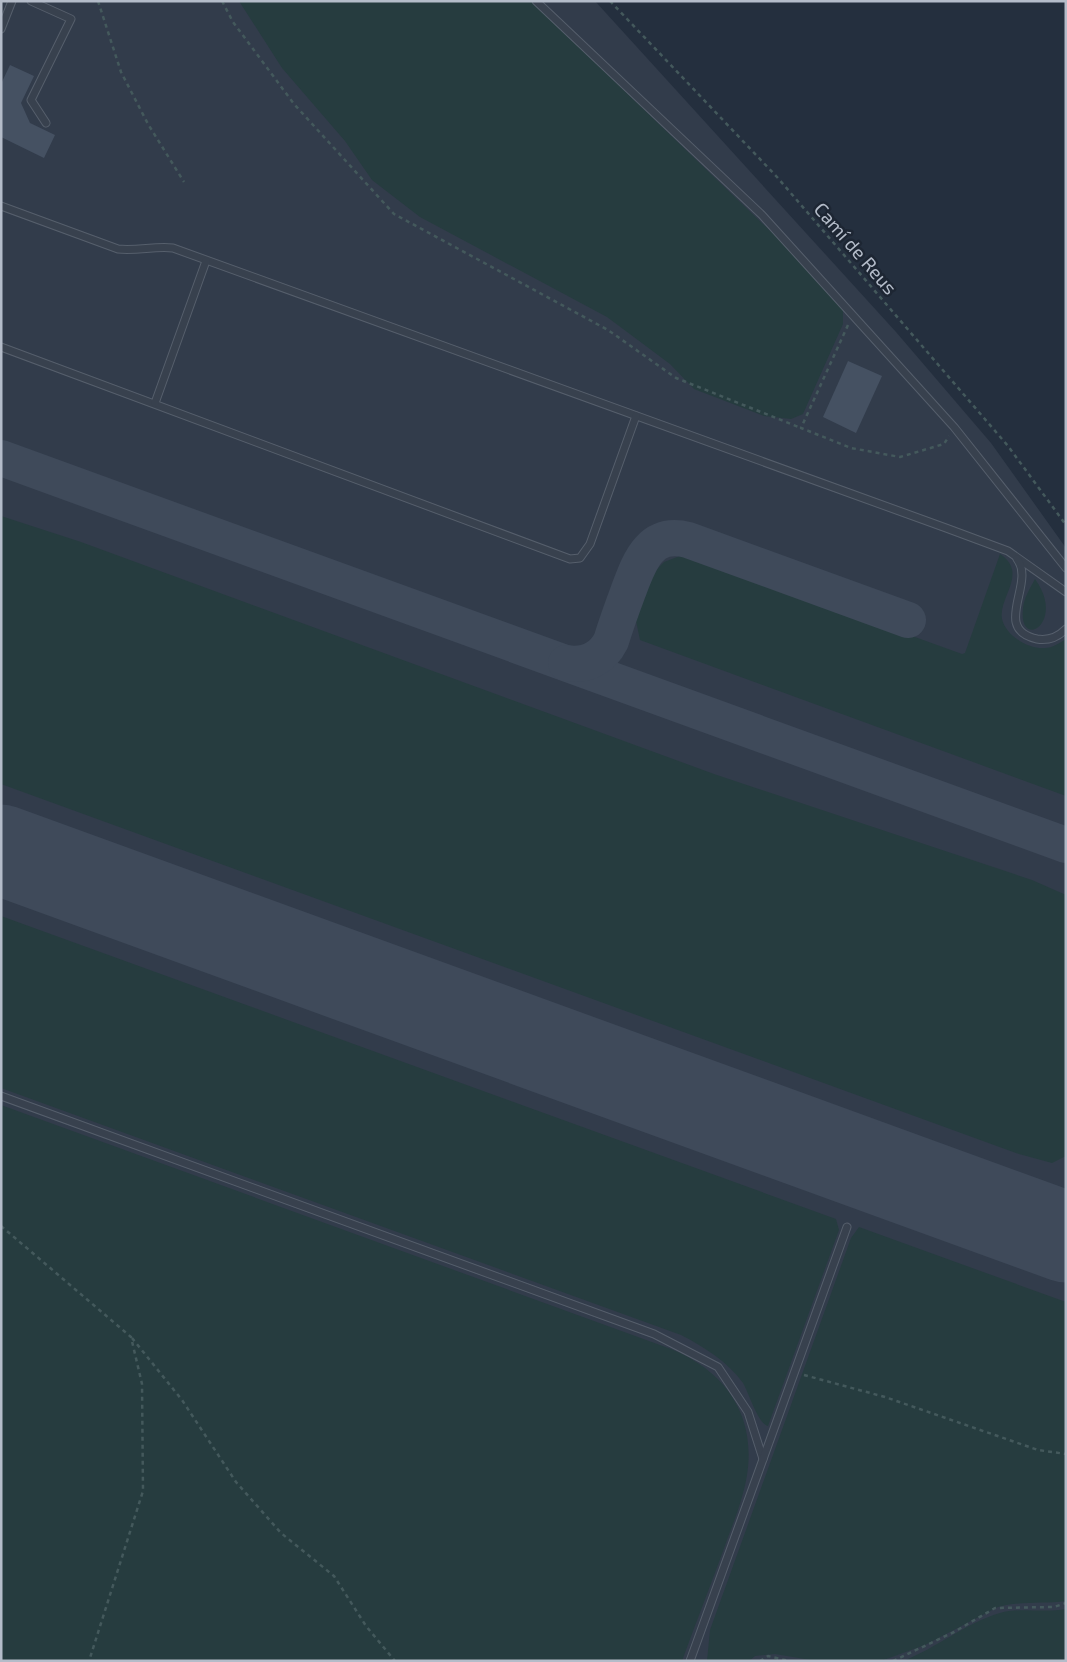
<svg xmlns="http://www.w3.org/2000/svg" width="1067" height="1662" font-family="'Exo 2',sans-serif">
<rect width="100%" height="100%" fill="#242f3e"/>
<polygon fill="#323c4b" points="1,1 595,1 896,332 991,443 1066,548 1066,1661 1,1661"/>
<g fill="#263c3f">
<polygon points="239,1 531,1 838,296 843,309 843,324 803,414 791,419 764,416 694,389 670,364 607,317 420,217 372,180 345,141 282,68"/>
<polygon points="1,516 81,542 714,774 1032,880 1066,895 1066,1156 1052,1163 1019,1154 1,784"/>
<path d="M685,554L962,654L965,653L1000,554C1029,573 998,597 1002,619C1006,636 1028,649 1045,648C1052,648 1060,643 1066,639V796L640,640L636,621L653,573L664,562Z"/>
<path d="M1035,579C1067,623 1018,652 1023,608C1024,598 1030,588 1035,579Z"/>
<path d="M1,916L836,1219L839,1230L768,1426C758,1424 749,1393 743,1383C727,1361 704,1347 681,1335L1,1088Z"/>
<path d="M1,1105L671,1349C737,1376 763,1432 741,1500C736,1518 728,1536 722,1554C709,1589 695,1625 682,1661H1Z"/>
<path d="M859,1227L1066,1302V1601C1043,1604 1019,1601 998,1607L925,1645L881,1661H817L775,1654L755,1656L749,1661H707L710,1630L851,1238Z"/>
<path d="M1066,1609V1661H903C937,1648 965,1623 1000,1613C1021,1607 1044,1613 1066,1609Z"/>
</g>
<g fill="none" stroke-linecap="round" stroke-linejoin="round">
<g stroke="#3f4a5a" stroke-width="36">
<polyline points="1,458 1066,845"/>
<path d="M566,663C586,666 602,659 611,641C616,625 622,608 628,592C639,563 649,530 688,540L908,620"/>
</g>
<polyline stroke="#3f4a5a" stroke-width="91" points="1,850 1066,1237"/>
</g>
<g fill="#455162">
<polygon points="10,65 34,76 21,103 30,123 55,135 44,158 1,137 1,84"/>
<polygon points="848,361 882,376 856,433 823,417"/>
</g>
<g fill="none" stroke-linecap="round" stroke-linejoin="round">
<g stroke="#565f6c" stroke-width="9">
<g id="lane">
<polyline points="31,1 71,19 31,100 46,123"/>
<polyline points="536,1 762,215 954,427 1066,568"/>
<polyline points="1,29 12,1"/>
<path d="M1,206L118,249C137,251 155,246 173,248L946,528L1008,551L1066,592"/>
<polyline points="1,347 570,559 580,558 590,544 636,416"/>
<polyline points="155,403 206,261"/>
<path d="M1017,559C1036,583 991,629 1037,639C1049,641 1058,637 1066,629"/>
<polyline points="1,1096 654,1334 718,1367 748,1412 763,1459"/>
<polyline points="690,1661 847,1227"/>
</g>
</g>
<g stroke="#44595c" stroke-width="2.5" stroke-dasharray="4 4" stroke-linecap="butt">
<polyline points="98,1 121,72 148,124 184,182"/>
<polyline points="222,1 233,22 294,104 394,214 608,330 676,378 801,428"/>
<polyline points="610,1 777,177 1008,446 1066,525"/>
<polyline points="848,325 801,428 851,448 900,457 944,444 949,436"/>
<polyline points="1,1226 131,1337 142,1384 143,1491 89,1661"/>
<polyline points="132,1338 182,1400 236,1482 281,1533 334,1576 366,1626 395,1661"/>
<polyline points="804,1375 885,1397 1038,1450 1066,1454"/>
<polyline points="760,1661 768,1656 789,1661"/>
<polyline points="893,1661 954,1632 995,1608 1054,1607 1066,1603"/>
</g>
<use href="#lane" stroke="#38414e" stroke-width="7"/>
</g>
<g text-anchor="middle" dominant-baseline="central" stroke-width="5" stroke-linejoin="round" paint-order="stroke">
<g font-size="19" fill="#b4bcc9" stroke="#1d2633">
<text transform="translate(856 248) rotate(49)">Camí de Reus</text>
</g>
</g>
<rect width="1067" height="1662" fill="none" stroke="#b4bcc9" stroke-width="5"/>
</svg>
